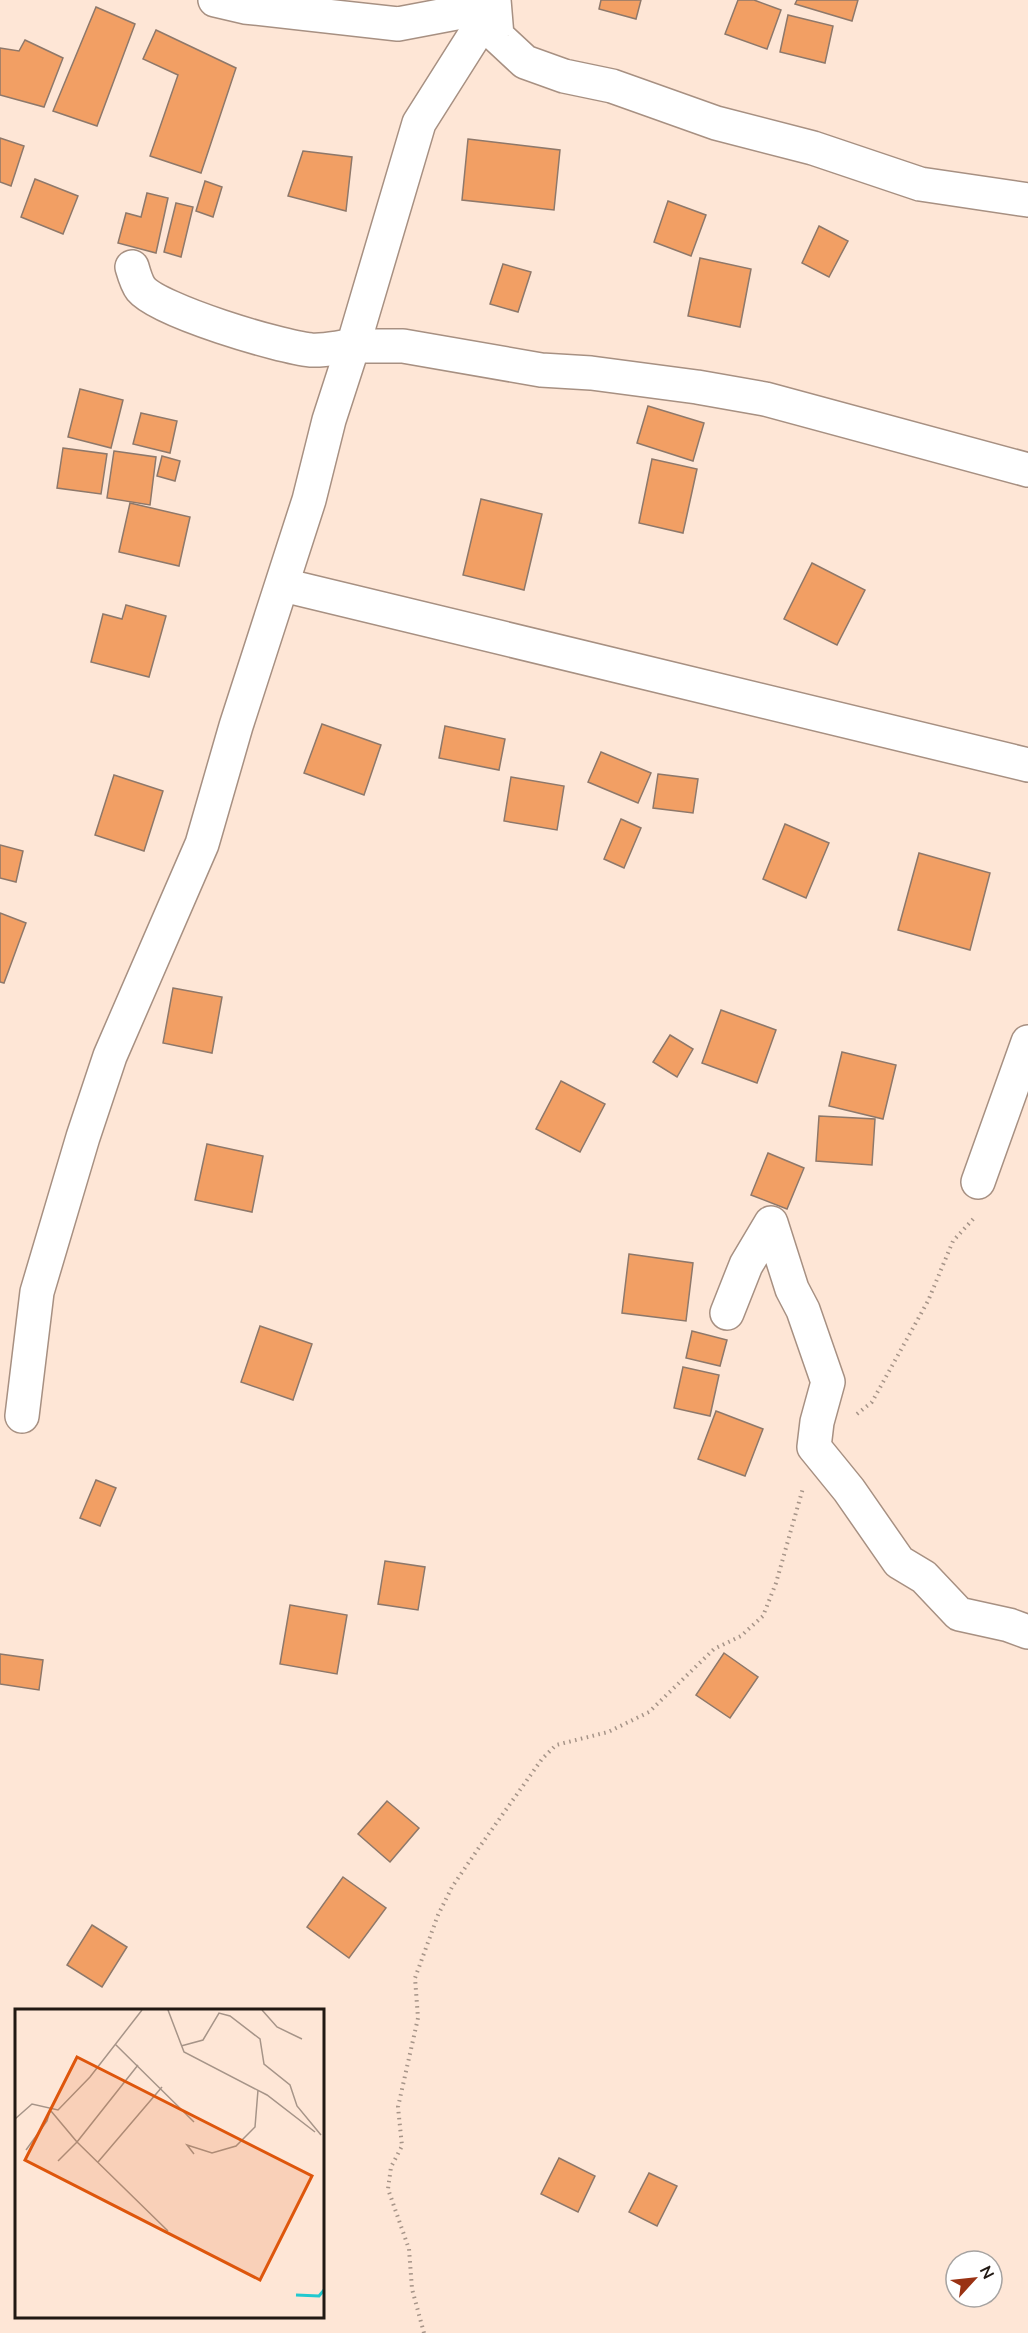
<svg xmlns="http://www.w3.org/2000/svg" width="1028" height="2333" font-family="Mulish,sans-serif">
<rect width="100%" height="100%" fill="#fee6d6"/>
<g fill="#f29f64" stroke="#8e786a" stroke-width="1.5">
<polygon points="601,0 641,0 636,19 599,9"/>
<polygon points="738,0 754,0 781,10 767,49 725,34"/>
<polygon points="797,0 858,0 852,21 795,4"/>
<polygon points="96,7 135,24 97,126 53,111"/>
<polygon points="788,15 833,26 825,63 780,52"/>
<polygon points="156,30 236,68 201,173 150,156 178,75 143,59"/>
<polygon points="25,40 63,58 44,107 0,95 0,48 19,51"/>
<polygon points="0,138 24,146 11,186 0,182"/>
<polygon points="468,139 560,150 554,210 462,200"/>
<polygon points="303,151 352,157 346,211 288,196"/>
<polygon points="35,179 78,196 63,234 21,217"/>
<polygon points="205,181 222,187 213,217 196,211"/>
<polygon points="147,193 168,198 156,253 118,243 126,213 141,217"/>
<polygon points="668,201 706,215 691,256 654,242"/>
<polygon points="176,203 193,207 181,257 164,252"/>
<polygon points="819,226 848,241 829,277 802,263"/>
<polygon points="700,258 751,269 740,327 688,316"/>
<polygon points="503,264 531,272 518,312 490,304"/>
<polygon points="80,389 123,400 111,448 68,437"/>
<polygon points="648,406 704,423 693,461 637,443"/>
<polygon points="141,413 177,421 170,453 133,444"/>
<polygon points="63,448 107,454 101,494 57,488"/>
<polygon points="114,451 156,457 150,505 107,498"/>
<polygon points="162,456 180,461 175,481 157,476"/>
<polygon points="652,459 697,469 683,533 639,523"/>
<polygon points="481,499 542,514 524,590 463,575"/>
<polygon points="130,503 190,517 179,566 119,552"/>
<polygon points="812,563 865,590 837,645 784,619"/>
<polygon points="126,605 166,616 149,677 91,662 103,614 122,619"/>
<polygon points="322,724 381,745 364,795 304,773"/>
<polygon points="445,726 505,739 499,770 439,758"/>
<polygon points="601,752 651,773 638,803 588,782"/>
<polygon points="658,774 698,779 693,813 653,808"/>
<polygon points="114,775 163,791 144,851 95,835"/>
<polygon points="511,777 564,786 557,830 504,821"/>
<polygon points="621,819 641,828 624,868 604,859"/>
<polygon points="785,824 829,843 806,898 763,879"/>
<polygon points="0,845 23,851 16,882 0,878"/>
<polygon points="919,853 990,873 970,950 898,930"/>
<polygon points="0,913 26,923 4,983 0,982"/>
<polygon points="173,988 222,997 212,1053 163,1043"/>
<polygon points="721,1010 776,1030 757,1083 702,1063"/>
<polygon points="670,1035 693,1049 677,1077 653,1062"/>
<polygon points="842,1052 896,1065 883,1119 829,1106"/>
<polygon points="561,1081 605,1104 580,1152 536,1129"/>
<polygon points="819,1116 875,1119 872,1165 816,1161"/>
<polygon points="207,1144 263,1156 252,1212 195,1200"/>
<polygon points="768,1153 804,1168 787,1209 751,1195"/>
<polygon points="629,1254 693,1263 686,1321 622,1313"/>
<polygon points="260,1326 312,1344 293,1400 241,1382"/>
<polygon points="692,1331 727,1340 720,1366 686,1358"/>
<polygon points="683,1367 719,1375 710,1416 674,1408"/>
<polygon points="716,1411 763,1429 745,1476 698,1459"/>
<polygon points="96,1480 116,1488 100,1526 80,1518"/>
<polygon points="385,1561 425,1567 418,1610 378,1604"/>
<polygon points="290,1605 347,1615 337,1674 280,1664"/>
<polygon points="724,1653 758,1677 730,1718 696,1695"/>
<polygon points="0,1654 43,1660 39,1690 0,1684"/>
<polygon points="387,1801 419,1828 390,1862 358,1834"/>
<polygon points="343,1877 386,1908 349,1958 307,1927"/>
<polygon points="92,1925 127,1947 102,1987 67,1965"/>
<polygon points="559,2158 595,2176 578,2212 541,2194"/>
<polygon points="649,2173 677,2186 657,2226 629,2212"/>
</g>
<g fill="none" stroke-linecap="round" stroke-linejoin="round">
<g stroke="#a79082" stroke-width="36">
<g id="minor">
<polyline points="215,0 245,7 398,24 493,6"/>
<polyline points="494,0 497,36 525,62 564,76 612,86 716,123 813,148 920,184 1028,200"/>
<path d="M132,267C134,274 137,284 141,289C159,311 280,347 311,350C325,351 339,347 353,346L419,123L493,6"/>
<polyline points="283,585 1028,765"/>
<polyline points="978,1182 1028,1042"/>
<polyline points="727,1313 746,1265 771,1223 792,1289 803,1310 828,1382 817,1422 814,1447 849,1490 899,1562 924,1577 959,1614 1009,1625 1028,1632"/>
<polyline points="22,1416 37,1292 83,1137 110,1056 202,844 236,726 309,500 329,420 353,346 403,346 541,370 591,373 697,387 765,399 1028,470"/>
</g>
</g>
<g stroke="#a69488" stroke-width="4" stroke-dasharray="1.5 4.5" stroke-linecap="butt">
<polyline points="857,1414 872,1402 928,1301 953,1241 975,1217"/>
<polyline points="424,2333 412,2289 409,2249 388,2189 391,2167 402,2146 398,2107 418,2018 415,1978 438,1915 452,1887 478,1849 542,1759 556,1745 608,1732 649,1712 714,1649 741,1636 763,1616 776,1583 803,1488"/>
</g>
<use href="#minor" stroke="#fff" stroke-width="33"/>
</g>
<g transform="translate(15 2009)">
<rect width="309" height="309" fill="#fee6d6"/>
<path fill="none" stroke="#22c9cf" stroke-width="3" d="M281,286L304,287L309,281"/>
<path fill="none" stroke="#a69488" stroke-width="1.5" d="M153,1L169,43L252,86L300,123M247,1L262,18L287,30M100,35L179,113M166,37L188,31L204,4L215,7L245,30L249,55L275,76L282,97L306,126M123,56L62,133L153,222M36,102L62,133L43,152M0,110L17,95L43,101L75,68L127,1M11,141L32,112L35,102M179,145L172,136L197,144L221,137L240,118L243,81M83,153L147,78"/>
<path fill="#de560c" fill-opacity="0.15" stroke="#de560c" stroke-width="3" d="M62,48L297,167L245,271L10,151Z"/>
<rect width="309" height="309" fill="none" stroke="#211913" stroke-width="3"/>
</g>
<g transform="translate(974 2279) rotate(63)"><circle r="28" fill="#ffffff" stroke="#a6a3a1" stroke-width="1.5"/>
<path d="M0-4.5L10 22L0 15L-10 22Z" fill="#9a3213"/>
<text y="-9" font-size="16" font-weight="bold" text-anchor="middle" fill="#211913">N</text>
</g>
</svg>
